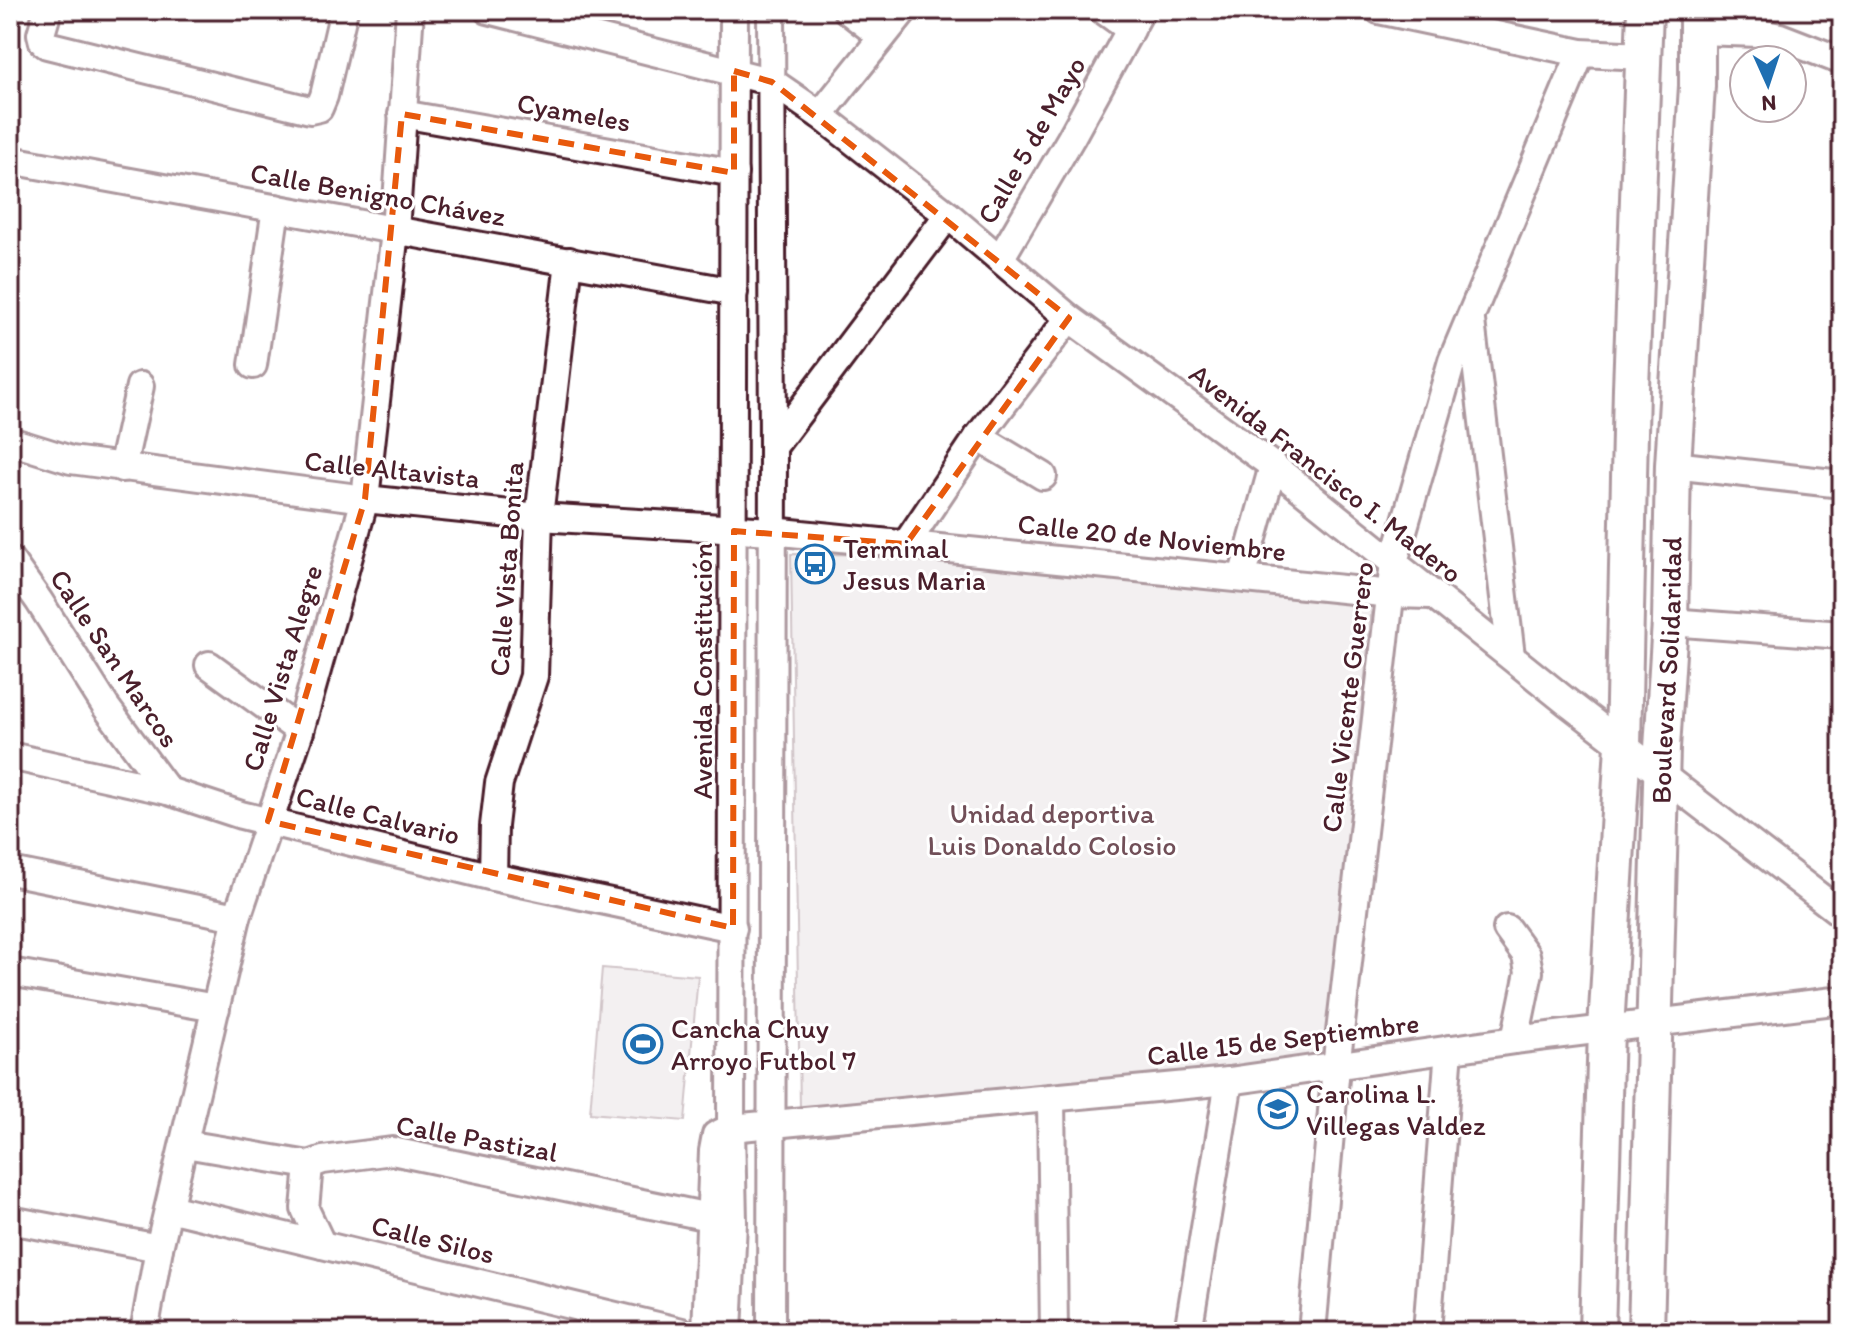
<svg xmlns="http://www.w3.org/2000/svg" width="1852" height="1342" font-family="Itim,sans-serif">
<rect width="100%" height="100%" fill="#fff"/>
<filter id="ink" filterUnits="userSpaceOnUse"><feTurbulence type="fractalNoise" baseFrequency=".0125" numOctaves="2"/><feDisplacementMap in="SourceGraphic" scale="16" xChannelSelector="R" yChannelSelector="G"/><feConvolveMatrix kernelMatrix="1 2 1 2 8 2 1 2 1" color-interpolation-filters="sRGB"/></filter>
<g filter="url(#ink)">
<g fill="#e5dee0" stroke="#987e86" stroke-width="2">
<polygon points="791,554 922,555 1372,607 1326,1060 1210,1073 800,1108"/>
<polygon points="602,968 698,976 685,1121 590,1113"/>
</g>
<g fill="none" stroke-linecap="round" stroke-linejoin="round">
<g stroke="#4a1f2b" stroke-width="32">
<g id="minor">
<polyline points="48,10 41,34 43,42 47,45 310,110 319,108 324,96 344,10"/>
<polyline points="488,10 772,82 820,115 948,215 1069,318 1273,466 1567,702 1842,914"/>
<polyline points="771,10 773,447 771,1332"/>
<polyline points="847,10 882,37"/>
<polyline points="1103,10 1131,30"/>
<polyline points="1379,10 1581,53 1644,56"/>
<polyline points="1697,31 1760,33 1780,37 1842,61"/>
<polyline points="402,114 734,173"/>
<polyline points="820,115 904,10"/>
<polyline points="10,160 734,292"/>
<polyline points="1000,259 1071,138 1141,10"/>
<polyline points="1471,321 1511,656"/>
<polyline points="253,365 276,208"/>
<polyline points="978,437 1043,476"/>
<polyline points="10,441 71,460 365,499 539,517 772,531 1392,594 1431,595"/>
<polyline points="773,447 948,215"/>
<polyline points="1673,465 1842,484"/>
<polyline points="122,468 140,386"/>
<polyline points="906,544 978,437 1069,318"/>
<polyline points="10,560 39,601 106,707 168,791"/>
<polyline points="1242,578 1273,466"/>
<polyline points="1670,622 1842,635"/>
<polyline points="209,665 300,731"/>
<polyline points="10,756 168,791 241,815 493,877 733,928"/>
<polyline points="10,871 237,917"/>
<polyline points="493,877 494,826 499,783 534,676 539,517 569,261"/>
<polyline points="1507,929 1526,955 1529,972 1515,1040"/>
<polyline points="10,972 216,1008"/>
<polyline points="1051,1098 1054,1332"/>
<polyline points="185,1144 309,1165 323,1160 392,1151 709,1217"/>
<polyline points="309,1165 305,1209 322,1245"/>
<polyline points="169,1208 682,1332"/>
<polyline points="10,1220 159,1248"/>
<polyline points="144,1332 159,1248 237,917 300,731 365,499 395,231 410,10"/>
<polyline points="706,1332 713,1151 716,1135 731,1128 1229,1081 1515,1040 1842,1000"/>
<polyline points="728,1332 733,1222 731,1128 734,10"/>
<polyline points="1188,1332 1229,1081"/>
<polyline points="1312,1332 1336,1067 1394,562 1452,361 1581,53"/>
<polyline points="1427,1332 1449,1049"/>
</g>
</g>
<g stroke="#4a1f2b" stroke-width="40">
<g id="major">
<polyline points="1597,1332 1606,1029 1623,745 1631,388 1645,10"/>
<path id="s1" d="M1646,1332L1662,748L1670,622L1673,465L1697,86V10"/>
</g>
</g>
<use href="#minor" stroke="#fff" stroke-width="26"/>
<use href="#major" stroke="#fff" stroke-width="34"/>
</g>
</g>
<path d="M0 0H1852V1342H0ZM734,71L772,82L1069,318L906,544L734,531L733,928L268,821L365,499L402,114L734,173Z" fill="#fff" fill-opacity=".55" fill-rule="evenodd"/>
<path fill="none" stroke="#e8590c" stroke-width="6" stroke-dasharray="16 10" stroke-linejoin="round" d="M734,71L772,82L1069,318L906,544L734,531L733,928L268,821L365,499L402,114L734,173Z"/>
<defs>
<g id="bus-ring" transform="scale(2)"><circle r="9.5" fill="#fff" stroke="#1f6fb2" stroke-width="1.5"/><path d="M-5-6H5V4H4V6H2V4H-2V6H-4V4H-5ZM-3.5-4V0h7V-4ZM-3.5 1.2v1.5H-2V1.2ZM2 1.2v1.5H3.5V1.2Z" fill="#1f6fb2"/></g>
<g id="stadium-ring" transform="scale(2)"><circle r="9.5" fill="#fff" stroke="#1f6fb2" stroke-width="1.5"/><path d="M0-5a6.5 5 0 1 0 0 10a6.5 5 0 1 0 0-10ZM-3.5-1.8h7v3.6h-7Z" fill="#1f6fb2"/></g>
<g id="school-ring" transform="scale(2)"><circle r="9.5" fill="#fff" stroke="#1f6fb2" stroke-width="1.5"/><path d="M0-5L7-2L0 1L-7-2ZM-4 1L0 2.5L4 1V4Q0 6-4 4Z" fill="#1f6fb2"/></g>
</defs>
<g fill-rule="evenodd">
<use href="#bus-ring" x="815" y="564"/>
<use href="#stadium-ring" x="643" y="1044"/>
<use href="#school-ring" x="1278" y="1109"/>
</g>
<g text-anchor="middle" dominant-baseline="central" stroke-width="6" stroke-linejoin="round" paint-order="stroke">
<g font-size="28" fill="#4a1f2b" stroke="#fff">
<text transform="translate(574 112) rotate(10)">Cyameles</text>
<text transform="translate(1031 140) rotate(-60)">Calle 5 de Mayo</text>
<text transform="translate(378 194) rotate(10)">Calle Benigno Chávez</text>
<text transform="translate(392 469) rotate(6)">Calle Altavista</text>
<text transform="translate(1326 473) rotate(38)">Avenida Francisco I. Madero</text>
<text transform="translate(1152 537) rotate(6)">Calle 20 de Noviembre</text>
<text transform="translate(506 569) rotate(-86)">Calle Vista Bonita</text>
<text transform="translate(115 658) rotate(56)">Calle San Marcos</text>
<text transform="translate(282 668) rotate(-73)">Calle Vista Alegre</text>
<text transform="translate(702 671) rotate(-90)">Avenida Constitución</text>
<text stroke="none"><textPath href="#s1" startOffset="662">Boulevard Solidaridad</textPath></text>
<text transform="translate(1347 697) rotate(-83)">Calle Vicente Guerrero</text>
<text transform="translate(378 815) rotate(14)">Calle Calvario</text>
<text transform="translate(1283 1039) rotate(-7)">Calle 15 de Septiembre</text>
<text transform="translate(477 1138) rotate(10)">Calle Pastizal</text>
<text transform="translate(433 1239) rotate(14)">Calle Silos</text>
</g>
<g font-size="28" fill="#4a1f2b" stroke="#fff" text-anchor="start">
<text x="843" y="548">Terminal<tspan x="843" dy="32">Jesus Maria</tspan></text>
<text x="671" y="1028">Cancha Chuy<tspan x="671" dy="32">Arroyo Futbol 7</tspan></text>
<text x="1306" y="1093">Carolina L.<tspan x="1306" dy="32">Villegas Valdez</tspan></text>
</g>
<g font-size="28" fill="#714f58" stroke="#fff">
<text x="1052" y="813">Unidad deportiva<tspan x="1052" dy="32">Luis Donaldo Colosio</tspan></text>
</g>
</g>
<rect width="1852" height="1342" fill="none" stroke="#fff" stroke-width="40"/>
<rect x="20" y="20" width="1812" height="1302" fill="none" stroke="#4a1f2b" stroke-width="3" filter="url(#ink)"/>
<g transform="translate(1768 84) rotate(177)"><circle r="38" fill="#ffffff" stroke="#b7a5aa" stroke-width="2"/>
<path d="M0-6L14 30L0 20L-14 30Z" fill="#1f6fb2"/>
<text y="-12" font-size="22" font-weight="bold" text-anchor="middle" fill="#4a1f2b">N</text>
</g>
</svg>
